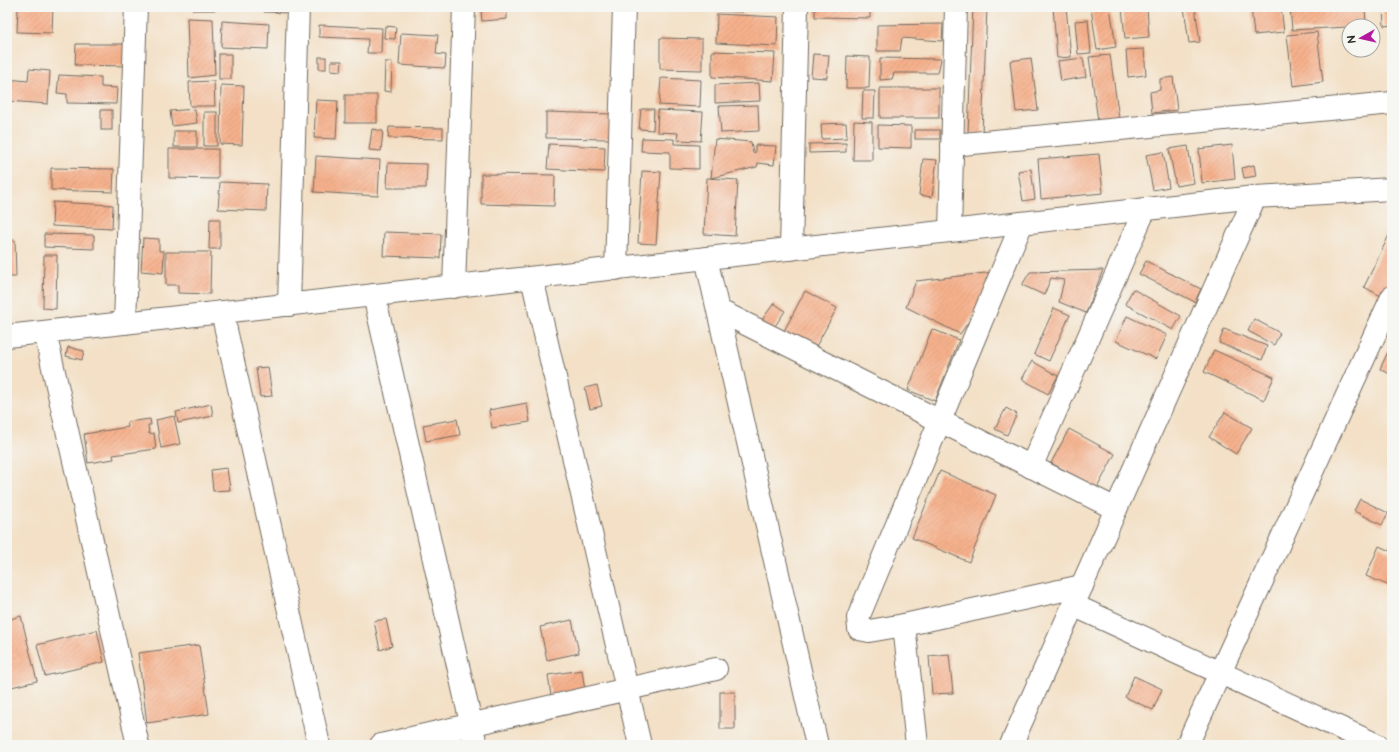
<svg xmlns="http://www.w3.org/2000/svg" width="1399" height="752" font-family="'Architects Daughter',sans-serif">
<defs>
<pattern id="building-hatch" width="6" height="6" patternUnits="userSpaceOnUse"><rect width="6" height="6" fill="#f6b18c"/><path d="M-1 1l2-2M0 6l6-6M5 7l2-2" fill="none" stroke="#d39879"/></pattern>
</defs>
<rect width="100%" height="100%" fill="#f6f6f2"/>
<filter id="ink" filterUnits="userSpaceOnUse"><feTurbulence type="fractalNoise" baseFrequency=".025" numOctaves="2"/><feDisplacementMap in="SourceGraphic" scale="8" xChannelSelector="R" yChannelSelector="G"/><feConvolveMatrix kernelMatrix="1 2 1 2 8 2 1 2 1" color-interpolation-filters="sRGB"/></filter>
<filter id="wash" filterUnits="userSpaceOnUse"><feTurbulence type="fractalNoise" baseFrequency=".012" numOctaves="4" result="noise"/><feDisplacementMap in="SourceGraphic" scale="16" xChannelSelector="R" yChannelSelector="G"/><feGaussianBlur stdDeviation="0.9" result="paint"/><feColorMatrix in="noise" values="0 0 0 0 0 0 0 0 0 0 0 0 0 0 0 0 0 1.4 0 .05"/><feComposite in="paint" operator="in"/></filter>
<g filter="url(#wash)">
<rect width="100%" height="100%" fill="#f3e0c6"/>
<g id="blocks">
<g fill="url(#building-hatch)">
<polygon points="18,7 53,7 52,33 17,32"/>
<rect x="193" y="7" width="23" height="3"/>
<polygon points="264,7 288,7 288,13 264,12"/>
<polygon points="715,7 743,7 743,12 715,11"/>
<polygon points="815,7 870,7 870,18 815,17"/>
<polygon points="973,7 987,7 982,134 968,133"/>
<polygon points="1053,7 1066,7 1071,57 1057,58"/>
<polygon points="1098,7 1110,7 1116,47 1097,50 1091,8"/>
<polygon points="1122,7 1147,7 1149,37 1125,39"/>
<polygon points="1184,7 1195,7 1200,42 1189,43"/>
<polygon points="1251,7 1281,7 1284,32 1254,35"/>
<polygon points="1290,7 1365,7 1366,26 1292,30"/>
<polygon points="1383,7 1392,7 1392,25 1384,26"/>
<polygon points="507,9 507,19 482,21 481,11"/>
<polygon points="717,14 778,17 777,46 716,43"/>
<polygon points="187,18 213,19 215,75 189,78"/>
<polygon points="1088,20 1091,53 1078,54 1075,21"/>
<polygon points="222,21 269,24 268,49 221,47"/>
<polygon points="943,24 942,41 902,38 900,51 877,51 877,25"/>
<polygon points="319,25 382,28 381,53 367,53 368,39 319,37"/>
<polygon points="385,26 396,27 395,39 384,38"/>
<polygon points="1317,32 1323,82 1293,86 1287,35"/>
<polygon points="401,33 438,35 436,54 446,55 445,68 399,65"/>
<polygon points="660,38 702,39 702,70 660,69"/>
<polygon points="76,44 127,44 127,66 75,65"/>
<polygon points="1144,49 1146,75 1128,77 1126,50"/>
<polygon points="1354,50 1368,50 1368,55 1355,56"/>
<polygon points="712,51 775,53 773,81 712,77"/>
<rect x="219" y="54" width="12" height="25"/>
<polygon points="813,54 829,55 827,78 811,77"/>
<polygon points="1110,55 1119,118 1098,121 1089,57"/>
<polygon points="847,56 870,57 869,88 846,88"/>
<rect x="319" y="57" width="7" height="12"/>
<polygon points="880,58 941,59 938,73 894,73 892,79 880,80"/>
<polygon points="1031,58 1038,110 1016,112 1010,61"/>
<polygon points="1083,58 1086,77 1061,81 1058,61"/>
<polygon points="331,61 342,61 341,71 331,70"/>
<polygon points="385,62 392,62 391,92 384,91"/>
<polygon points="29,69 50,71 48,104 7,101 7,79 28,81"/>
<polygon points="59,75 101,77 101,87 117,88 116,104 67,103 67,94 57,93"/>
<polygon points="1173,77 1177,110 1152,113 1150,92 1160,90 1160,79"/>
<polygon points="661,78 701,80 700,107 659,105"/>
<polygon points="214,81 215,106 190,106 189,82"/>
<polygon points="759,83 760,101 715,103 715,85"/>
<polygon points="221,85 244,86 242,145 220,144"/>
<rect x="880" y="88" width="59" height="30"/>
<polygon points="863,91 875,91 874,118 862,118"/>
<rect x="345" y="95" width="32" height="28"/>
<polygon points="316,100 338,101 336,139 314,138"/>
<polygon points="758,105 759,131 721,133 719,106"/>
<polygon points="195,109 197,123 172,126 170,111"/>
<polygon points="641,109 654,109 653,130 639,129"/>
<rect x="101" y="110" width="11" height="20"/>
<polygon points="658,110 703,112 701,141 677,140 678,133 657,132"/>
<rect x="204" y="112" width="13" height="34"/>
<polygon points="546,112 611,114 611,139 546,138"/>
<polygon points="854,121 872,122 872,160 853,160"/>
<polygon points="846,123 847,138 822,139 821,124"/>
<polygon points="878,125 911,126 911,148 878,147"/>
<polygon points="389,127 443,128 443,139 388,138"/>
<polygon points="372,129 383,131 381,151 369,150"/>
<rect x="915" y="130" width="25" height="9"/>
<rect x="174" y="131" width="23" height="16"/>
<polygon points="642,138 674,139 674,144 699,145 699,169 670,168 670,152 641,151"/>
<polygon points="715,139 751,142 753,152 755,153 755,145 776,146 774,165 758,163 757,167 711,178"/>
<polygon points="846,143 846,152 809,153 809,144"/>
<polygon points="549,144 605,147 604,172 547,169"/>
<polygon points="1232,145 1235,179 1202,183 1199,149"/>
<polygon points="1188,146 1194,183 1176,186 1169,149"/>
<polygon points="169,149 218,149 218,179 169,178"/>
<polygon points="1163,152 1169,187 1153,190 1146,155"/>
<polygon points="1099,154 1103,193 1041,199 1038,159"/>
<polygon points="316,156 380,160 378,196 314,192"/>
<polygon points="923,159 937,160 932,197 919,195"/>
<polygon points="388,163 427,164 426,188 387,188"/>
<polygon points="1254,165 1256,176 1244,178 1242,168"/>
<polygon points="51,168 114,169 113,192 51,190"/>
<polygon points="1031,169 1035,199 1023,201 1018,171"/>
<polygon points="642,171 661,172 656,244 638,243"/>
<polygon points="481,174 555,175 554,206 481,204"/>
<polygon points="707,178 738,180 735,236 704,234"/>
<polygon points="220,182 267,184 266,211 218,209"/>
<polygon points="53,202 113,205 112,229 52,226"/>
<polygon points="210,219 220,219 220,249 209,249"/>
<polygon points="1392,229 1392,278 1383,297 1364,287"/>
<polygon points="384,232 441,234 440,258 383,256"/>
<polygon points="44,234 94,235 94,249 44,247"/>
<polygon points="143,238 159,239 159,251 164,251 163,273 141,271"/>
<polygon points="7,240 15,240 16,277 7,277"/>
<polygon points="166,252 211,252 210,294 178,293 178,285 166,285"/>
<polygon points="44,255 57,255 56,309 43,308"/>
<polygon points="1146,261 1201,289 1195,302 1139,274"/>
<polygon points="1103,270 1086,313 1059,302 1064,280 1051,278 1044,295 1022,285 1030,272"/>
<polygon points="994,272 997,281 960,334 906,307 916,281"/>
<polygon points="1133,289 1181,316 1173,330 1125,304"/>
<polygon points="805,291 837,308 814,350 783,333"/>
<polygon points="774,303 785,311 771,332 759,324"/>
<polygon points="1054,308 1070,315 1049,361 1034,354"/>
<polygon points="1127,316 1167,335 1156,359 1116,341"/>
<polygon points="1254,319 1280,333 1274,345 1248,331"/>
<polygon points="932,329 959,340 935,401 908,390"/>
<polygon points="1224,329 1267,346 1262,360 1219,343"/>
<polygon points="1392,343 1392,375 1380,369"/>
<polygon points="68,347 84,351 82,360 66,356"/>
<polygon points="1214,350 1274,377 1264,400 1204,372"/>
<polygon points="1032,361 1058,376 1048,394 1022,379"/>
<polygon points="268,367 272,396 260,397 256,368"/>
<polygon points="597,385 602,406 590,409 585,388"/>
<polygon points="527,403 530,422 492,428 489,410"/>
<polygon points="211,404 213,416 178,423 176,412"/>
<polygon points="1006,408 1017,414 1007,435 995,429"/>
<polygon points="1225,412 1252,428 1236,454 1209,437"/>
<polygon points="174,416 180,444 161,448 156,420"/>
<polygon points="150,419 151,425 148,425 149,434 154,433 156,449 113,455 114,459 88,463 84,434 128,427 127,422"/>
<polygon points="457,419 460,435 426,441 423,425"/>
<polygon points="1069,429 1115,454 1097,488 1051,463"/>
<polygon points="227,468 230,490 213,491 211,470"/>
<polygon points="940,471 996,495 969,562 912,538"/>
<polygon points="1360,499 1388,513 1382,525 1354,511"/>
<polygon points="1379,546 1392,552 1392,587 1366,576"/>
<polygon points="21,616 37,681 7,688 7,620"/>
<polygon points="386,619 392,646 380,650 374,621"/>
<polygon points="572,620 579,653 547,660 540,627"/>
<polygon points="97,630 104,662 45,676 37,645"/>
<polygon points="199,645 209,714 147,723 138,653"/>
<polygon points="949,654 953,693 932,694 929,656"/>
<polygon points="582,670 585,691 551,696 548,675"/>
<polygon points="1134,676 1162,689 1153,710 1125,697"/>
<rect x="720" y="692" width="15" height="37"/>
</g>
</g>
</g>
<g filter="url(#ink)">
<use href="#blocks" fill-opacity="0" stroke="#716a61" stroke-width="1"/>
<g fill="none" stroke-linecap="round" stroke-linejoin="round">
<g stroke="#716a61" stroke-width="24">
<g id="street">
<polyline points="952,145 1392,103"/>
<polyline points="1022,223 858,618 859,629 869,631 904,625 1082,586"/>
<polyline points="950,231 956,7"/>
<polyline points="791,249 797,7"/>
<polyline points="706,258 817,745"/>
<polyline points="616,269 624,7"/>
<polyline points="532,278 640,745"/>
<polyline points="454,287 464,7"/>
<polyline points="374,295 476,745"/>
<polyline points="289,305 298,7"/>
<polyline points="718,310 1116,509"/>
<polyline points="222,312 319,745"/>
<polyline points="125,323 136,7"/>
<polyline points="45,332 138,745"/>
<polyline points="7,336 1255,197 1392,189"/>
<polyline points="1031,467 1145,209"/>
<polyline points="1073,605 1377,745"/>
<polyline points="904,625 917,745"/>
<polyline points="381,745 716,669"/>
<polyline points="1011,745 1255,197"/>
<polyline points="1187,745 1392,297"/>
</g>
</g>
<use href="#street" stroke="#fff" stroke-width="22"/>
</g>
</g>
<rect width="1399" height="752" fill="none" stroke="#f6f6f2" stroke-width="24"/>
<g transform="translate(1361 38) rotate(262)"><circle r="19" fill="#f6f6f2" stroke="#a5a5a2"/>
<path d="M0-3L7 15L0 10L-7 15Z" fill="#b5179e"/>
<text y="-6" font-size="11" font-weight="bold" text-anchor="middle" fill="#2b2b2b">N</text>
</g>
</svg>
